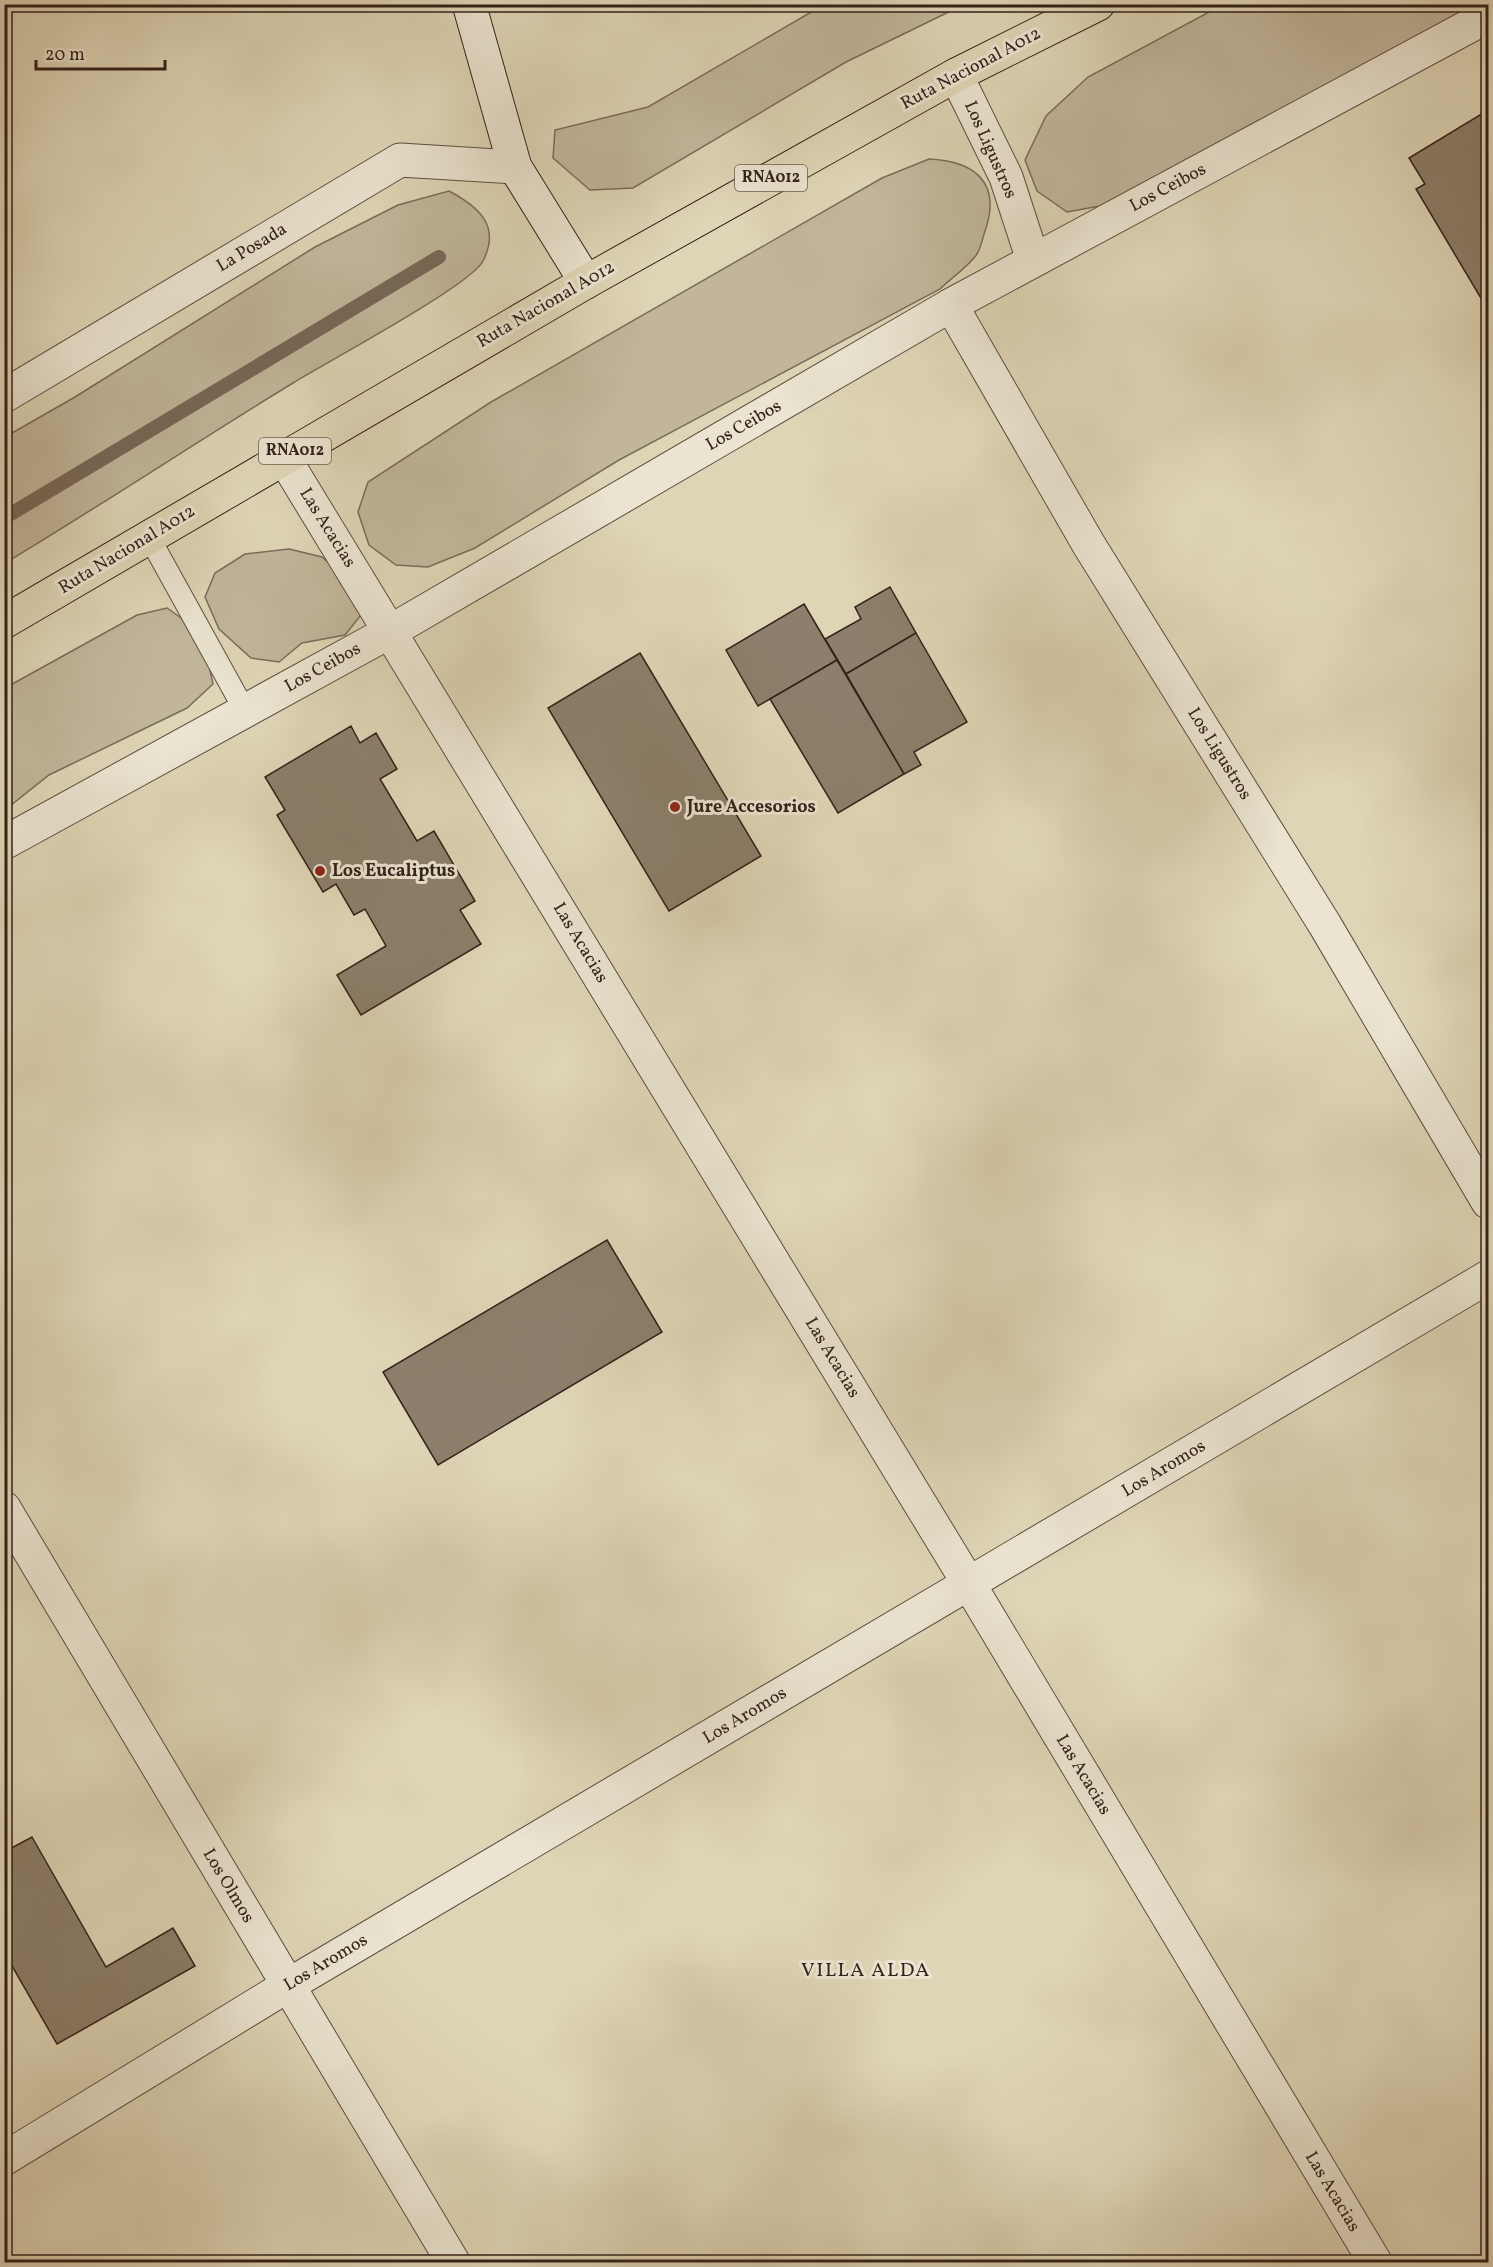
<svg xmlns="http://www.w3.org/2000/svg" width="1493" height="2267" font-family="Vollkorn,serif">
<rect width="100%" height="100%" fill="#ded5b6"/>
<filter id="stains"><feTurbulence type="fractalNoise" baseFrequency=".00333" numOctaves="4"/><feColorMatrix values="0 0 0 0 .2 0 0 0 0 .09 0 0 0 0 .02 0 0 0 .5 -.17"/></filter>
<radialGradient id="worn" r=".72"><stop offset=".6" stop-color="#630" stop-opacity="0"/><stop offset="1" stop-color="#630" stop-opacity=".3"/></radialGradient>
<g fill="#c1b69b" stroke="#7a6c5a" stroke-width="1.5">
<polygon points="825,4 963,5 846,62 633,188 590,190 553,158 555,130 648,107"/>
<polygon points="1222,5 1476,5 1100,206 1067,212 1037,191 1025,160 1046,116 1088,77"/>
<path d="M929,159C973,161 1001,181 986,228C983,236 981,248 977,254C968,267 951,278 940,289L619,460L475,548L428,567L396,565L369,545L358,512L368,482L491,402L882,178Z"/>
<path d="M449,191C479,207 501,226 483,261C470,286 325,363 293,383C196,442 102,505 5,563V437L75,397L315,247L398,205Z"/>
<polygon points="289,549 322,557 350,582 361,615 345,635 302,643 279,662 251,658 219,629 205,597 215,573 245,554"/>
<polygon points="167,608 194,627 208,661 213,684 187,708 49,775 5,810 5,688 137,615"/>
</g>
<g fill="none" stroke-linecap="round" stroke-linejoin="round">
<polyline stroke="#776858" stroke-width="14" points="4,518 439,257"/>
</g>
<g fill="#8c7f6b" stroke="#34211a" stroke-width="1.5">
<polygon points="1488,110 1488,310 1416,189 1425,184 1409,158"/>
<polygon points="890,587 916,633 846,674 825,639 861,619 855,607"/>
<polygon points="804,604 837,660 758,706 726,650"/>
<polygon points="916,633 967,722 914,752 921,765 904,774 846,674"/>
<polygon points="640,653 761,856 669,911 548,708"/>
<polygon points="837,660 904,774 838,813 770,699"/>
<polygon points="351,726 360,743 376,733 397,769 380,779 417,841 434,831 475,901 460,910 481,944 361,1015 337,975 386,946 365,909 354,915 336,884 323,892 277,815 285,810 265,777"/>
<polygon points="607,1240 662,1332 438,1465 383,1372"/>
<polygon points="32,1837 106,1967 173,1928 195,1966 57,2044 4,1952 4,1852"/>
</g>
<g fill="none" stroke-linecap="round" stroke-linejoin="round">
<g stroke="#5e4e41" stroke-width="23">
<polyline id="lane" points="149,537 245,711"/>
</g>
<g stroke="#5e4e41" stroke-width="35">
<g id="street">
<polyline points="956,75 1006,177 1033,260"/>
<polyline points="951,305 1089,545 1325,925 1488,1202"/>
<polyline points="4,396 400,160 515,167"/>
<polyline points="284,458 969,1584 1375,2262"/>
<polyline points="4,843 391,631 951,305 1488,16"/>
<polyline points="4,1508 453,2262"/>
<polyline points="4,2159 287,1986 1488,1277"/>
</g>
</g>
<g stroke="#34211a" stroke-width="35">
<polyline id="secondary" points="469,4 515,167 586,282"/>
</g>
<g stroke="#34211a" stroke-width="35">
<polyline id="highway" points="4,622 586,282 956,75 1098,4"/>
</g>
<use href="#lane" stroke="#eae4d0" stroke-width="21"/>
<use href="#street" stroke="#eae4d0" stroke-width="33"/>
<use href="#secondary" stroke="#eae4d0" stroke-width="33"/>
<use href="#highway" stroke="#ded5b6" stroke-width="33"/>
</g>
<g fill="#8f2418" stroke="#eae4d0" stroke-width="2">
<circle cx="675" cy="807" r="6"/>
<circle cx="320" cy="871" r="6"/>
</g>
<g text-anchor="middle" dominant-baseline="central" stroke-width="6" stroke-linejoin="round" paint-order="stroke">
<g fill="#eae4d0" stroke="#6b5c51" stroke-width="1.5">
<rect x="735" y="165" width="72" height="26" rx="4.5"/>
<rect x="259" y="438" width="72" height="26" rx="4.5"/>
</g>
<g font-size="16" font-weight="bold" fill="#34211a">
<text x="771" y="178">RNA012</text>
<text x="295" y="451">RNA012</text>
</g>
<g font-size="18" fill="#34211a" stroke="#eae4d0">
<text transform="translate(971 69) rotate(-28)">Ruta Nacional A012</text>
<text transform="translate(990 150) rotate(66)">Los Ligustros</text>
<text transform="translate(1168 188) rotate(-28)">Los Ceibos</text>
<text transform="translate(252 248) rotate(-31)">La Posada</text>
<text transform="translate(546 305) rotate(-30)">Ruta Nacional A012</text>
<text transform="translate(744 426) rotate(-30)">Los Ceibos</text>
<text transform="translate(327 528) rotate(58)">Las Acacias</text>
<text transform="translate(127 550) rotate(-31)">Ruta Nacional A012</text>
<text transform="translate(323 668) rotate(-29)">Los Ceibos</text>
<text transform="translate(1219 754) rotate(58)">Los Ligustros</text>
<text transform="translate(580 943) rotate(59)">Las Acacias</text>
<text transform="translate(832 1358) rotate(59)">Las Acacias</text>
<text transform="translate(1164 1469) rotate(-31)">Los Aromos</text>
<text transform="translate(745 1716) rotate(-31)">Los Aromos</text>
<text transform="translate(1083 1775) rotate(59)">Las Acacias</text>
<text transform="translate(228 1886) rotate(59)">Los Olmos</text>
<text transform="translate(326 1963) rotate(-31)">Los Aromos</text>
<text transform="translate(1332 2192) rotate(59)">Las Acacias</text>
</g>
<g font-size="18" font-weight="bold" fill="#34211a" stroke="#eae4d0" text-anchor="start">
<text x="687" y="807">Jure Accesorios</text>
<text x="332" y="871">Los Eucaliptus</text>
</g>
<g font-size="20" letter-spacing="1.5" fill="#34211a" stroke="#eae4d0">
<text x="866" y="1971">VILLA ALDA</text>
</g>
</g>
<rect width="1493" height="2267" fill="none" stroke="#ded5b6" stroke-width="24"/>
<rect x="6" y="6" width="1481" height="2255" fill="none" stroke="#34211a" stroke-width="3"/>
<rect x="12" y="12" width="1469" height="2243" fill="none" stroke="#34211a" stroke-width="1.5"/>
<path d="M36 60v9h129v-9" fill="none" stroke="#34211a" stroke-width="3"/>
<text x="45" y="60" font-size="18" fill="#34211a" stroke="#eae4d0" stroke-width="4.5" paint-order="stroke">20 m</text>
<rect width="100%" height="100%" filter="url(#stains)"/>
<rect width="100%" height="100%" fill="url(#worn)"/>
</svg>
